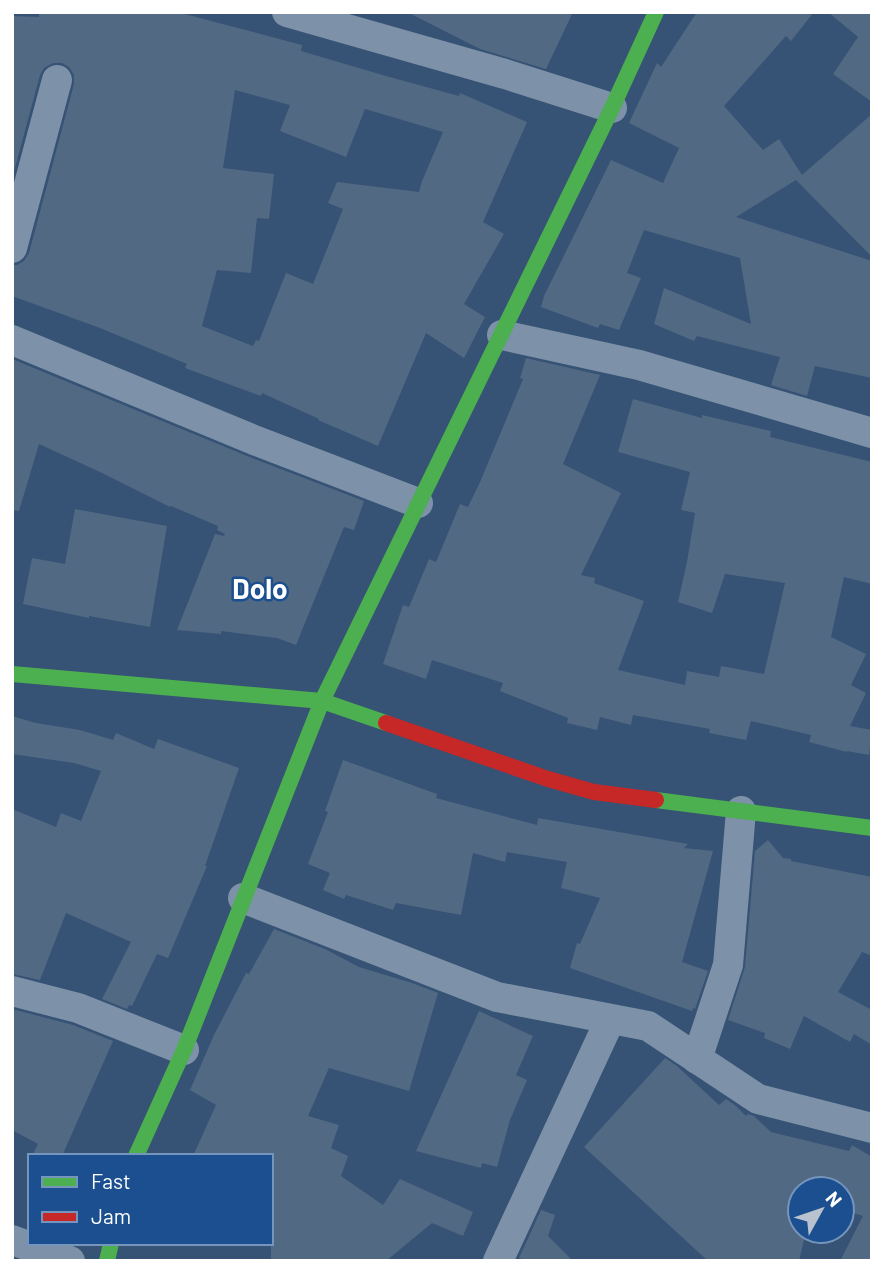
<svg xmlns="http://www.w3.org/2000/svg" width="884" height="1273" font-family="Barlow,sans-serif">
<rect width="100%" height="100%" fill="#365274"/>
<g fill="#526984" fill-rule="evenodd">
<path d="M39,12H177L302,45L301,51L386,76L459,96L460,93L527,122L483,222L504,234L464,304L485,317L464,358L426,333L378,446L318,420L319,419L262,393L261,396L185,368L187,364L100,328L12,296V265H17L24,261L29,253L74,84V75L69,67L62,63H53L44,68L40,75L12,179V16L39,17ZM235,90L290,105L280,131L346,157L365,109L443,132L422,181L419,192L337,182L328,203L343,209L313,284L286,273L259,341L256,340L253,346L202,326L217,270L251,273L257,218L269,219L274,174L223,168Z"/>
<polygon points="407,12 573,12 546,69 480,49"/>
<polygon points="697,12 814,12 791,41 786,36 724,106 763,150 779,139 802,175 872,114 872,257 796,180 736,217 872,261 872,378 815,366 807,396 771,385 780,357 697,336 694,341 654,324 664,288 751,324 740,258 644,230 627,273 641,278 619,330 600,324 598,328 541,307 544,296 611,160 663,183 679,148 629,123 657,63 661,67"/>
<polygon points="828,12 872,12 872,102 833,74 858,37"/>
<polygon points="526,358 600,375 563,464 621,493 581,575 595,578 594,583 644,601 618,670 685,685 687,671 719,677 721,666 764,674 785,583 725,574 712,613 678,602 687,562 695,513 681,510 690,472 618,452 633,399 702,418 702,415 771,431 770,437 872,462 872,584 844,577 831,637 866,654 851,685 866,693 850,726 872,730 869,755 847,751 847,752 809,742 811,735 751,721 746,740 709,733 710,729 633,715 631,725 600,717 597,730 567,723 568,718 500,691 503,683 432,660 426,679 383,664 403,605 409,607 429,559 436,562 460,504 468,507 480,482 523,379 520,378"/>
<polygon points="12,359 247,456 364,501 354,530 344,527 296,645 277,638 221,631 221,634 177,630 215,534 224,536 225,534 217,530 218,526 171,506 170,507 100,472 39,444 19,511 12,510"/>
<polygon points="75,509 167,526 150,627 89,616 89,618 23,604 32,558 65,564"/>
<polygon points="12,716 36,723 80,730 113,740 116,733 154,749 158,739 239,768 205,866 207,866 168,958 157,954 132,1006 129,1005 127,1009 102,999 131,942 66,913 40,980 12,974 12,809 56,827 61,813 81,821 101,771 74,763 12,754"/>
<polygon points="343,760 437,794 436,798 537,825 538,818 688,844 684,848 713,851 682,962 708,971 695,1009 693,1008 692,1011 570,968 577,943 580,944 600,898 561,888 567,862 507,852 505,862 473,853 461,915 396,903 393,910 346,895 344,899 323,890 330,873 308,864 328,812 325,811"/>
<polygon points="768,840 783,858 791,859 791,861 872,877 872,956 862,952 838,992 872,1010 872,1045 854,1034 850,1042 804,1016 790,1049 764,1038 765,1033 728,1020 745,967 755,851"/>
<polygon points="274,929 325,949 359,967 412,983 438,993 409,1091 329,1068 308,1116 339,1125 331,1148 348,1156 341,1176 383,1205 400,1179 473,1212 463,1236 432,1223 386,1261 271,1261 271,1156 193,1156 216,1105 190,1090 214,1035 246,973 249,974"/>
<polygon points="12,1009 73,1025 113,1041 62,1156 32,1156 38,1144 12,1130"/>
<polygon points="479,1011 533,1036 516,1075 527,1080 510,1120 497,1167 482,1163 481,1168 416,1151"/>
<polygon points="665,1058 677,1066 719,1105 726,1099 736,1106 746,1116 748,1114 754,1116 771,1132 849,1151 852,1145 872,1157 872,1261 840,1261 863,1216 842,1209 842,1189 800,1189 800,1231 806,1231 799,1261 708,1261 584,1147"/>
<polygon points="541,1210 555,1215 548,1236 573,1261 528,1261 519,1258"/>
</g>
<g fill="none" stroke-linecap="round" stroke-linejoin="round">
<g stroke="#7d92a8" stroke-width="30">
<polyline points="287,12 505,74 612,108"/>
<polyline points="12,248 57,80"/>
<polyline points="502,335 639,365 872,433"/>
<polyline points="12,340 254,440 418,503"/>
<polyline points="243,898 497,997 648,1026 758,1099 872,1128"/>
<polyline points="12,991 78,1008 184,1050"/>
<polyline points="697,1059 728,965 741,811"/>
<polyline points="12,1240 70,1261"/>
<polyline points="498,1261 610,1020"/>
</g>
<g stroke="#4caf50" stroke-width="16">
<polyline points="12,674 322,701 184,1050 136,1156"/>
<polyline points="386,723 322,701 612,108 656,12"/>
<polyline points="656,800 872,828"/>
<polyline points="107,1261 111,1243"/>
</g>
<polyline stroke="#c62828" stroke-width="16" points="386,723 548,779 594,792 656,800"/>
</g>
<g text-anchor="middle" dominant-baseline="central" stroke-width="5" stroke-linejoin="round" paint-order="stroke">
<g font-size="28" font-weight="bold" fill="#fff" stroke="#1b4f8f">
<text x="260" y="588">Dolo</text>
</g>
</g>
<rect width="884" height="1273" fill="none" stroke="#ffffff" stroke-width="28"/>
<rect x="28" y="1154" width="245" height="91" fill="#1b4f8f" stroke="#7695bc" stroke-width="2"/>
<rect x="42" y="1177" width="35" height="10" fill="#4caf50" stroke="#7695bc" stroke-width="2"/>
<text x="91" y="1189" font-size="21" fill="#ffffff">Fast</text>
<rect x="42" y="1212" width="35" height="10" fill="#c62828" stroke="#7695bc" stroke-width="2"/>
<text x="91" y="1224" font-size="21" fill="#ffffff">Jam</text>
<g transform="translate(821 1210) rotate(50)"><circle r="33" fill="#1b4f8f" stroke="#7695bc" stroke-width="2"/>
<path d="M0-5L12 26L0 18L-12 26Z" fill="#b9c2ce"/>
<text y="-10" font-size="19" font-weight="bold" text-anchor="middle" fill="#ffffff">N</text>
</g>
</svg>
